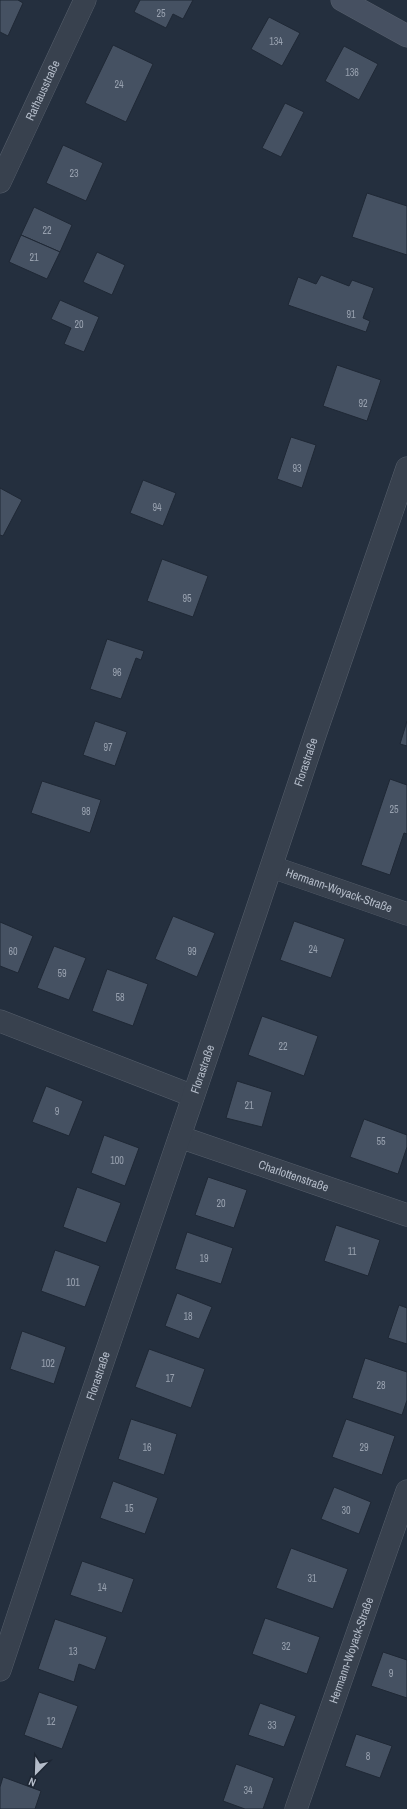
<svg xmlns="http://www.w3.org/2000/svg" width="407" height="1809" font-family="'Archivo Narrow',sans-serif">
<rect width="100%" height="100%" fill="#242f3e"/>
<g fill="#455162" stroke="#1f2835">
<polygon points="0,0 18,0 23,3 8,36 0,32"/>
<polygon points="140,0 193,0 183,19 173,14 166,28 134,12"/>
<polygon points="269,17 300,33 282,66 251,49"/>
<polygon points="113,45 153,64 126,122 85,103"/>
<polygon points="344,46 378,64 359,100 325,81"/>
<polygon points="285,103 304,112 281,157 262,148"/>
<polygon points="63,145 103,163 86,201 46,183"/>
<polygon points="367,193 407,206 407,255 352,237"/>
<polygon points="34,207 72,225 60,252 21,235"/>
<polygon points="21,235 60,252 47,279 9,262"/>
<polygon points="97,252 125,265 112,295 83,282"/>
<polygon points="321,275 349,286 352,280 374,288 363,318 370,321 366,332 288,305 298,277 316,284"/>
<polygon points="60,300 99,317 84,352 64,344 71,328 51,319"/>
<polygon points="337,365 381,380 367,421 323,406"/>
<polygon points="291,437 316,445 302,488 277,479"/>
<polygon points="143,480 176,493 163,526 130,513"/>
<polygon points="0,488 22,500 3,536 0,535"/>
<polygon points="162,559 208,576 193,617 147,601"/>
<polygon points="107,639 144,651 141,660 136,658 121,699 90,689"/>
<polygon points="95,721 127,732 115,766 83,755"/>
<polygon points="407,721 407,746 400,744"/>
<polygon points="390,779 407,785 407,834 404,833 390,875 361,865"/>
<polygon points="42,781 101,800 90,833 31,813"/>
<polygon points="173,916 215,933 197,977 155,959"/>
<polygon points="294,921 345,939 331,978 280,960"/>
<polygon points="0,922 33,936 18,973 0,966"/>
<polygon points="54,946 86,958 69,1000 37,988"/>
<polygon points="107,969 148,984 133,1026 92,1011"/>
<polygon points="262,1016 318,1036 304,1076 248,1055"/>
<polygon points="237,1081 272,1092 262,1127 226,1118"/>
<polygon points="46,1086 83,1101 69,1136 32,1122"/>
<polygon points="364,1119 407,1135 407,1147 398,1174 350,1157"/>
<polygon points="104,1135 139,1148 125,1186 91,1173"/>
<polygon points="208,1177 247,1190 234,1228 195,1215"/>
<polygon points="77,1187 121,1203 106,1243 63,1227"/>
<polygon points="336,1225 380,1240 368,1276 324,1261"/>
<polygon points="187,1232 233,1248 221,1284 175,1269"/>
<polygon points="55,1250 100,1266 85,1307 41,1291"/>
<polygon points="177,1293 212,1307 199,1339 165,1326"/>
<polygon points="399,1305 407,1308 407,1344 388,1338"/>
<polygon points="22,1331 66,1347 54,1384 10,1369"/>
<polygon points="149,1349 205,1369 191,1408 135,1387"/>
<polygon points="365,1358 407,1372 407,1400 402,1415 352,1398"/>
<polygon points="131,1419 177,1434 164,1475 118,1459"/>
<polygon points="346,1419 395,1436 382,1475 332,1457"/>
<polygon points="113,1481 158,1498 145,1534 100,1518"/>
<polygon points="334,1487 371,1502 359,1534 321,1519"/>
<polygon points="291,1548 348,1569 333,1609 276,1588"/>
<polygon points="82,1561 134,1579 122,1613 70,1595"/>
<polygon points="265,1618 320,1637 307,1674 252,1654"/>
<polygon points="55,1619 107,1637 95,1670 79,1664 74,1682 38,1669"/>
<polygon points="383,1652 407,1660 407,1698 371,1686"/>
<polygon points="39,1692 78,1706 62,1749 24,1735"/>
<polygon points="260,1703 296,1716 284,1747 248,1735"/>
<polygon points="356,1734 392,1746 380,1778 345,1766"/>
<polygon points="236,1764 274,1778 263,1809 245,1809 223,1801"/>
<polygon points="3,1777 41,1791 35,1809 0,1809 0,1787"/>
</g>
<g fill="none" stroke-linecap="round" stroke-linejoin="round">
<g stroke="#565f6c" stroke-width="23">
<g id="street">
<path id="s1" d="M0,182L85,0"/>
<path id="s2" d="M272,867L407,914"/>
<polyline points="0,1021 193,1096"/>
<path id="s3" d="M180,1137L407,1215"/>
<path id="s4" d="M0,1670L73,1450L255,915L316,732L407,468"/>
<path id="s5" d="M296,1809L407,1491"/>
</g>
</g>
<g stroke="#565f6c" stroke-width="23">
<polyline id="secondary" points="342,0 407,36"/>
</g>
<use href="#street" stroke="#38414e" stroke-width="22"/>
<use href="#secondary" stroke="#465061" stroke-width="22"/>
</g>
<g text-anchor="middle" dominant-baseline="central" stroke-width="4" stroke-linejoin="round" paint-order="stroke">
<g font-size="10" fill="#98a1af">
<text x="161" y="13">25</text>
<text x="276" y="41">134</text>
<text x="352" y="72">136</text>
<text x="119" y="84">24</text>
<text x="74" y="173">23</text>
<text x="47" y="230">22</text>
<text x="34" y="257">21</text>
<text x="351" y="314">91</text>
<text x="79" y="324">20</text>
<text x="363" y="403">92</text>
<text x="297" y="468">93</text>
<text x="157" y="507">94</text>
<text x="187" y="598">95</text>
<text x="117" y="672">96</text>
<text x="108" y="747">97</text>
<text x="394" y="809">25</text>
<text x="86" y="811">98</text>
<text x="313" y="949">24</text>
<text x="13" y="951">60</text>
<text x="192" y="951">99</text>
<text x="62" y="973">59</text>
<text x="120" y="997">58</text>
<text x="283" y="1046">22</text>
<text x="249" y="1105">21</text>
<text x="57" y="1111">9</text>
<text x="381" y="1141">55</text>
<text x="117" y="1160">100</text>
<text x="221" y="1203">20</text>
<text x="352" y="1251">11</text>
<text x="204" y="1258">19</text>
<text x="73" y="1282">101</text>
<text x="188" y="1316">18</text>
<text x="48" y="1363">102</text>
<text x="170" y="1378">17</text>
<text x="381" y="1385">28</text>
<text x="147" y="1447">16</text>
<text x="364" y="1447">29</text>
<text x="129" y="1508">15</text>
<text x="346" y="1510">30</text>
<text x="312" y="1578">31</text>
<text x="102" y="1587">14</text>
<text x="286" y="1646">32</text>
<text x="73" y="1651">13</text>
<text x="391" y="1673">9</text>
<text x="51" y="1721">12</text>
<text x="272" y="1725">33</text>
<text x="368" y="1756">8</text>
<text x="248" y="1790">34</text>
</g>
<g font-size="12" fill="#b4bcc9" stroke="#1d2633">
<text stroke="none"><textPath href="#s1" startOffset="101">Rathausstraße</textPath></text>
<text stroke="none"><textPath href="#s4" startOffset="958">Florastraße</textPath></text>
<text stroke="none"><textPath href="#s2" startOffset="71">Hermann-Woyack-Straße</textPath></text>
<text stroke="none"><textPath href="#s4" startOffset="634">Florastraße</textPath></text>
<text stroke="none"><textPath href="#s3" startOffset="120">Charlottenstraße</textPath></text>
<text stroke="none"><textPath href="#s4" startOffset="310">Florastraße</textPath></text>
<text stroke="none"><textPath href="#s5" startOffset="168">Hermann-Woyack-Straße</textPath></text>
</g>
</g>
<g transform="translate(36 1773) rotate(203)" stroke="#1d2633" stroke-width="3" paint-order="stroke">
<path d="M0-3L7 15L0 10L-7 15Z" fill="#b4bcc9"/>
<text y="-6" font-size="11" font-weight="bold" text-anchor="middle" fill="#b4bcc9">N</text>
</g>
</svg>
